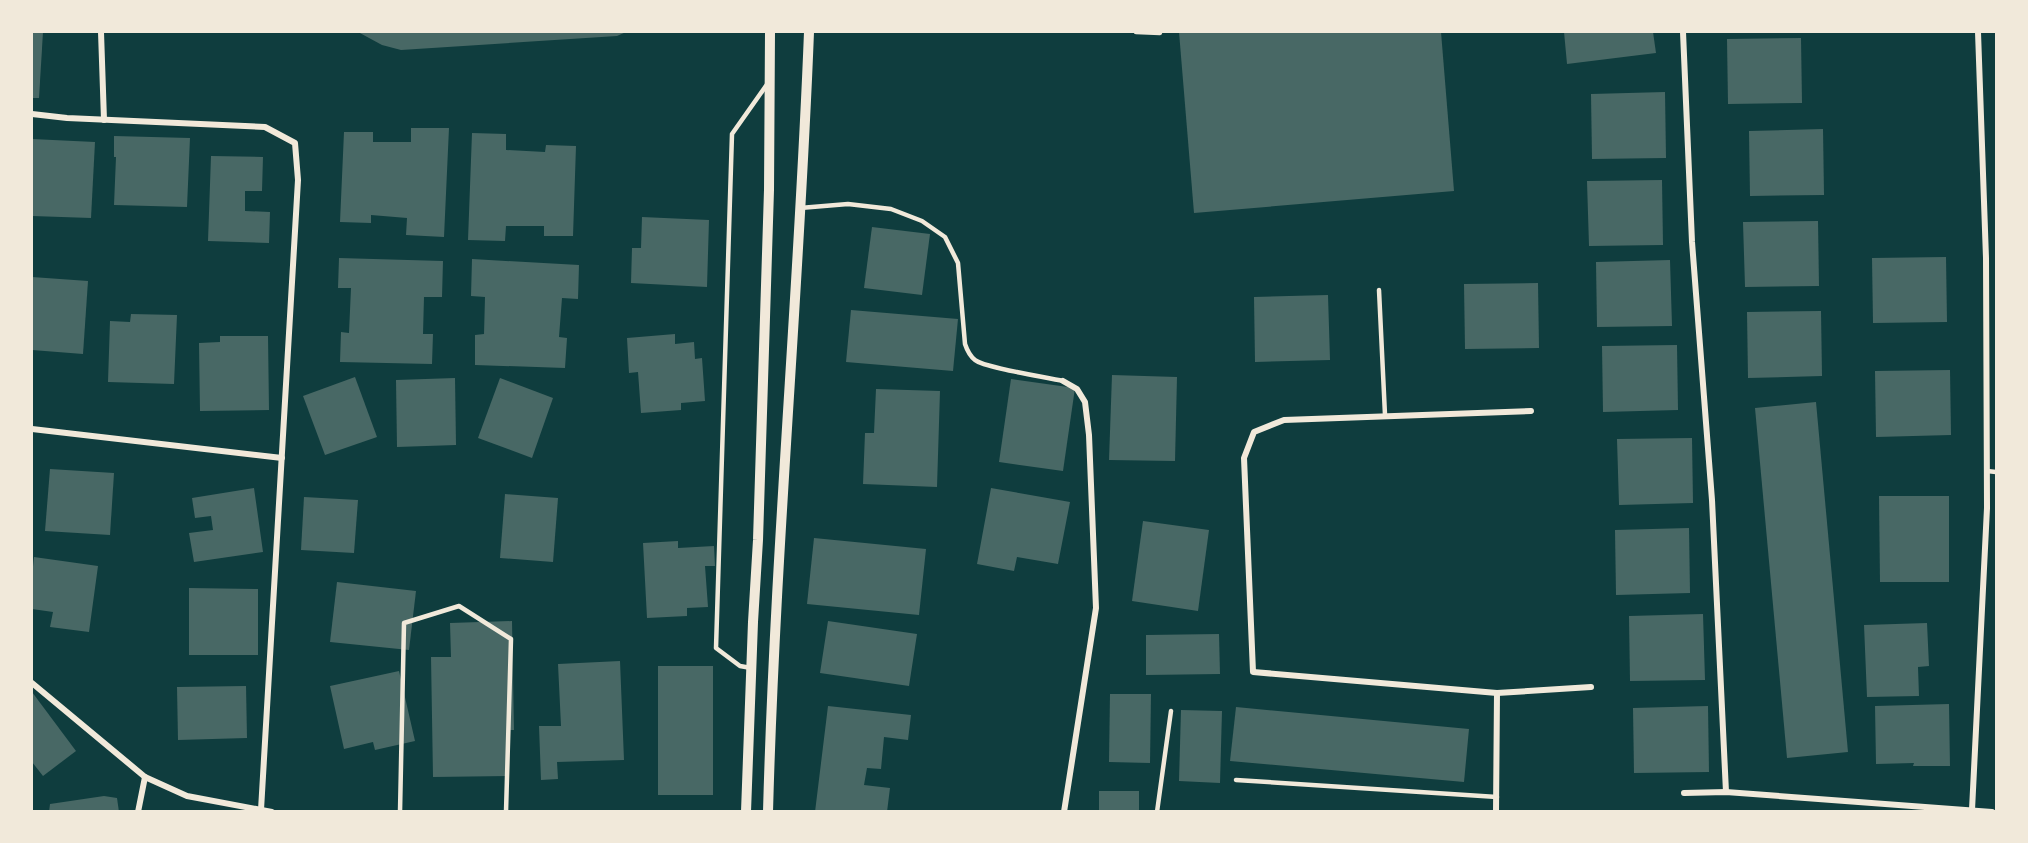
<svg xmlns="http://www.w3.org/2000/svg" width="2028" height="843" font-family="'Zilla Slab',serif">
<rect width="100%" height="100%" fill="#0f3d3e"/>
<g fill="#486865">
<polygon points="32,32 43,32 39,98 32,98"/>
<polygon points="358,32 626,32 617,36 401,50 382,45"/>
<polygon points="1179,32 1441,32 1454,191 1194,213"/>
<polygon points="1564,32 1653,32 1656,53 1567,64"/>
<polygon points="1801,38 1802,103 1728,104 1727,39"/>
<polygon points="1665,92 1666,158 1592,159 1591,94"/>
<polygon points="411,128 449,128 444,237 406,235 407,218 371,215 371,223 340,222 344,132 373,132 373,142 411,142"/>
<polygon points="1823,129 1824,195 1750,196 1749,131"/>
<polygon points="472,133 506,134 506,150 545,152 546,145 576,146 573,236 544,236 544,226 506,226 505,241 468,240"/>
<polygon points="114,136 190,138 187,207 114,205 116,157 114,157"/>
<polygon points="32,139 95,142 91,218 32,216"/>
<polygon points="211,156 263,157 262,191 245,191 245,211 270,212 269,243 208,241"/>
<polygon points="1662,180 1663,245 1589,246 1587,181"/>
<polygon points="642,217 709,220 707,287 631,283 632,248 641,248"/>
<polygon points="1818,221 1819,286 1745,287 1743,222"/>
<polygon points="872,227 930,234 922,295 864,288"/>
<polygon points="1946,257 1947,322 1873,323 1872,258"/>
<polygon points="339,258 443,261 442,297 424,297 423,334 433,334 432,364 340,362 341,332 349,333 351,288 338,288"/>
<polygon points="472,259 579,265 578,299 562,298 559,337 567,338 565,368 475,365 475,335 484,334 485,297 471,296"/>
<polygon points="1670,260 1672,326 1597,327 1596,262"/>
<polygon points="32,277 88,281 83,354 32,350"/>
<polygon points="1538,283 1539,348 1465,349 1464,284"/>
<polygon points="1328,295 1330,360 1255,362 1254,297"/>
<polygon points="851,310 958,319 953,371 846,362"/>
<polygon points="1821,311 1822,376 1748,378 1747,312"/>
<polygon points="131,314 177,315 174,384 108,382 110,321 130,322"/>
<polygon points="675,334 675,344 694,342 695,359 702,358 705,401 681,403 681,410 641,413 638,372 629,373 627,338"/>
<polygon points="220,336 268,336 269,410 200,411 199,343 220,342"/>
<polygon points="1677,345 1678,410 1603,412 1602,346"/>
<polygon points="1950,370 1951,435 1876,437 1875,371"/>
<polygon points="1112,375 1177,377 1175,461 1109,460"/>
<polygon points="355,377 377,437 325,455 303,396"/>
<polygon points="455,378 456,445 397,447 396,380"/>
<polygon points="500,378 553,398 532,458 478,438"/>
<polygon points="1011,379 1075,388 1063,471 999,462"/>
<polygon points="876,389 940,391 937,487 863,484 865,433 874,433"/>
<polygon points="1816,402 1848,752 1787,758 1755,408"/>
<polygon points="1692,438 1693,503 1619,505 1617,439"/>
<polygon points="50,469 114,473 110,535 45,531"/>
<polygon points="254,488 263,552 194,562 189,533 213,530 211,516 195,518 192,498"/>
<polygon points="991,488 1070,502 1058,564 1017,557 1014,571 977,564"/>
<polygon points="505,494 558,498 553,562 500,558"/>
<polygon points="1879,496 1949,496 1949,582 1880,582"/>
<polygon points="304,497 358,500 354,553 301,550"/>
<polygon points="1143,521 1209,530 1198,611 1132,601"/>
<polygon points="1689,528 1690,593 1616,595 1615,530"/>
<polygon points="814,538 926,549 919,615 807,604"/>
<polygon points="678,541 678,548 714,546 715,566 705,566 708,607 687,608 687,616 647,618 643,543"/>
<polygon points="34,557 98,566 89,632 50,627 53,612 32,609 32,576"/>
<polygon points="337,582 416,591 409,650 330,642"/>
<polygon points="189,588 258,589 258,655 189,655"/>
<polygon points="1703,614 1705,680 1630,681 1629,616"/>
<polygon points="512,621 514,730 508,730 509,776 433,777 431,657 451,657 450,623"/>
<polygon points="828,621 917,634 909,686 820,673"/>
<polygon points="1927,623 1929,666 1918,667 1919,696 1867,697 1864,625"/>
<polygon points="1219,634 1220,674 1146,675 1146,635"/>
<polygon points="620,661 624,760 557,762 558,779 541,780 539,726 561,726 558,664"/>
<rect x="658" y="666" width="55" height="129"/>
<polygon points="399,671 415,741 375,750 373,742 344,749 330,686"/>
<polygon points="246,686 247,738 178,740 177,687"/>
<polygon points="32,692 76,751 43,776 32,762"/>
<polygon points="1110,694 1151,694 1150,763 1109,762"/>
<polygon points="1949,704 1950,766 1913,766 1914,763 1876,764 1875,706"/>
<polygon points="828,706 911,715 908,740 884,737 881,769 867,768 864,785 890,788 887,812 815,812"/>
<polygon points="1708,706 1709,772 1634,773 1633,708"/>
<polygon points="1236,707 1469,729 1464,782 1230,761"/>
<polygon points="1181,710 1222,711 1220,783 1179,781"/>
<rect x="1099" y="791" width="40" height="21"/>
<polygon points="104,796 117,798 119,812 49,812 50,804"/>
</g>
<g fill="none" stroke-linecap="round" stroke-linejoin="round">
<g stroke="#f1e9da" stroke-width="4.5">
<polyline points="1136,32 1160,33"/>
<path d="M800,208L848,204L891,209L922,221L945,237L958,263L965,344C967,350 970,356 975,360C985,368 1046,377 1063,381"/>
<polyline points="1379,290 1385,415"/>
<polyline points="1987,471 1996,472"/>
<polyline points="751,668 740,666 716,648 732,134 768,83"/>
<polyline points="1236,780 1497,797"/>
<polyline points="400,812 404,623 459,606 511,639 506,812"/>
<polyline points="1157,812 1171,711"/>
</g>
<g stroke="#f1e9da" stroke-width="6">
<polyline points="101,32 104,120"/>
<polyline points="1683,32 1692,242 1712,500 1726,792"/>
<polyline points="32,114 67,118 265,127 295,143 298,180 261,810"/>
<polyline points="1063,381 1077,389 1085,402 1089,435 1096,608 1064,812"/>
<polyline points="1531,411 1284,420 1254,432 1244,458 1253,672 1497,693 1591,687"/>
<polyline points="32,429 282,458"/>
<polyline points="32,683 145,777 187,796 272,812"/>
<polyline points="1684,793 1726,792 1992,812"/>
<polyline points="1972,810 1987,508 1986,258 1978,32"/>
<polyline points="138,812 145,777"/>
<polyline points="1496,812 1497,693"/>
</g>
<g stroke="#f1e9da" stroke-width="10">
<polyline points="746,812 753,622 758,540 769,190 770,32"/>
<path d="M768,812C775,551 799,292 809,32"/>
</g>
</g>
<rect width="2028" height="843" fill="none" stroke="#f1e9da" stroke-width="66"/>
</svg>
